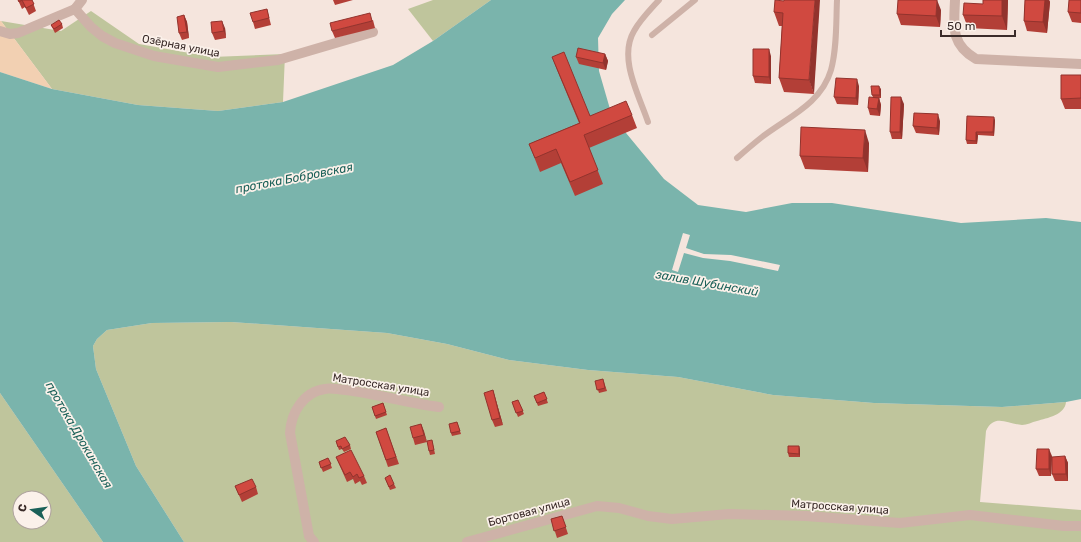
<svg xmlns="http://www.w3.org/2000/svg" width="1081" height="542" font-family="Rubik,sans-serif">
<rect width="100%" height="100%" fill="#f5e5dd"/>
<g fill="#bfc59c" fill-rule="evenodd">
<polygon points="433,0 491,0 433,41 408,9"/>
<polygon points="91,11 139,44 212,57 285,54 283,102 218,111 138,105 52,89 1,21 61,31"/>
<path d="M231,322L387,333L447,344L509,360L588,370L678,377L773,395L874,403L1002,407L1066,402C1065,415 1047,418 1037,421C1032,422 1027,425 1022,425C1008,424 994,413 986,431L980,502L1081,510V542H184L136,466L96,369L93,346L97,339L107,330L152,323Z"/>
<path d="M0,393L103,542H0ZM20,498H44V522H20Z"/>
</g>
<polygon fill="#f2d0b2" points="0,21 1,21 52,89 0,72"/>
<polygon fill="#7ab4ac" points="491,0 625,0 612,14 598,38 599,71 612,116 664,179 698,205 746,212 792,203 832,203 961,223 1046,218 1081,222 1081,399 1066,402 1002,407 874,403 773,395 678,377 588,370 509,360 447,344 387,333 231,322 152,323 107,330 97,339 93,346 96,369 136,466 184,542 103,542 0,393 0,72 52,89 138,105 218,111 283,102 393,65 433,41"/>
<polygon fill="#f5e5dd" points="683,233 690,235 686,248 704,254 731,255 780,265 778,271 730,261 703,258 684,253 678,272 672,270"/>
<g fill="none" stroke-linecap="round" stroke-linejoin="round">
<g stroke="#ceb2a8" stroke-width="6">
<polyline points="652,35 695,0"/>
<path d="M648,122C639,95 618,58 634,31C640,20 650,10 659,0"/>
<path d="M737,158C745,151 753,144 762,137C788,117 821,104 831,70C837,48 836,23 837,0"/>
</g>
<g stroke="#ceb2a8" stroke-width="10">
<path d="M955,0C954,26 950,44 976,59L1081,64"/>
<polyline points="75,9 82,0"/>
<polyline points="0,31 10,34 18,33 75,9 91,27 102,36 115,43 154,56 218,67 278,60 373,32"/>
<path d="M314,542L309,536L290,433C291,413 303,392 325,389C331,387 339,390 346,390C377,394 408,403 439,407"/>
<polyline points="467,542 597,506 619,508 648,516 672,519 729,514 806,516 900,523 970,515 1064,526 1081,526"/>
</g>
</g>
<g fill="#b33f37">
<polygon points="18,0 32,0 36,11 29,15 25,7 22,9"/>
<polygon points="333,0 353,0 335,5"/>
<polygon points="983,0 1008,0 1007,30 968,28 963,15 983,4"/>
<polygon points="1025,0 1049,0 1050,2 1047,33 1027,31 1024,21"/>
<polygon points="1081,0 1081,23 1072,22 1068,12"/>
<polygon points="784,1 814,94 784,92 779,78 782,26 779,26 774,12"/>
<polygon points="267,9 271,25 255,29 253,22"/>
<polygon points="941,10 940,27 901,25 897,14"/>
<polygon points="184,15 187,22 189,38 182,40 179,33"/>
<polygon points="373,20 375,28 335,38 332,31"/>
<polygon points="62,24 63,28 55,33 51,25"/>
<polygon points="225,28 226,38 215,40 212,33"/>
<polygon points="605,54 608,61 606,70 579,64 576,57"/>
<polygon points="771,56 771,84 755,83 753,76"/>
<polygon points="552,57 590,116 632,115 637,128 589,148 603,184 575,196 561,163 540,172 529,144 579,123 557,70"/>
<polygon points="1081,75 1081,109 1065,109 1061,99"/>
<polygon points="859,86 858,105 837,104 834,97"/>
<polygon points="881,89 881,98 879,98 881,105 880,116 870,115 868,108 873,97 872,95"/>
<polygon points="904,104 902,139 892,139 890,132"/>
<polygon points="967,116 995,120 994,136 978,135 977,144 967,144 966,140"/>
<polygon points="940,121 939,135 916,133 913,126"/>
<polygon points="869,143 868,172 805,169 800,156"/>
<polygon points="595,381 604,382 607,391 599,393"/>
<polygon points="493,390 503,425 495,427 492,420"/>
<polygon points="544,392 548,403 538,406 534,396"/>
<polygon points="518,400 524,414 518,417 512,402"/>
<polygon points="383,403 387,415 376,419 372,407"/>
<polygon points="457,422 461,434 452,436 451,433"/>
<polygon points="421,424 427,442 415,445 413,438"/>
<polygon points="386,428 399,464 388,467 376,432"/>
<polygon points="432,440 435,454 430,455 429,451"/>
<polygon points="336,441 350,445 351,449 344,452 342,449 339,450"/>
<polygon points="799,446 800,450 800,457 789,457 788,453"/>
<polygon points="1052,456 1051,476 1039,476 1036,469"/>
<polygon points="1065,456 1068,463 1068,481 1055,481 1052,474"/>
<polygon points="336,457 364,476 367,483 362,485 360,481 355,484 353,479 347,482 339,464"/>
<polygon points="328,458 332,468 323,472 319,462"/>
<polygon points="385,478 394,484 396,488 390,490"/>
<polygon points="235,486 256,487 258,494 242,502"/>
<polygon points="562,516 568,534 557,538 551,519"/>
</g>
<g fill="#92332d">
<polygon points="815,0 820,0 814,94 809,80"/>
<polygon points="937,0 941,10 940,27 936,16"/>
<polygon points="1002,0 1008,0 1007,30 1002,16"/>
<polygon points="1045,0 1049,0 1050,2 1047,33 1043,22"/>
<polygon points="184,15 187,22 189,38 187,32"/>
<polygon points="222,21 225,28 226,38 224,31"/>
<polygon points="769,49 771,56 771,84 769,77"/>
<polygon points="605,54 608,61 606,70 603,63"/>
<polygon points="857,79 859,86 858,105 856,98"/>
<polygon points="879,86 881,89 881,98 880,95"/>
<polygon points="901,97 904,104 902,139 900,132"/>
<polygon points="879,98 881,105 880,116 877,109"/>
<polygon points="938,114 940,121 939,135 937,128"/>
<polygon points="994,117 995,120 994,136 993,132"/>
<polygon points="865,130 869,143 868,172 863,158"/>
<polygon points="976,132 978,135 977,144 976,141"/>
<polygon points="493,390 503,425 500,418"/>
<polygon points="421,424 424,431 427,442 424,435"/>
<polygon points="799,446 800,450 800,457 799,454"/>
<polygon points="1049,449 1052,456 1051,476 1049,469"/>
<polygon points="1065,456 1068,463 1068,481 1066,474"/>
</g>
<g fill="#d04940" stroke="#92332d">
<polygon points="18,0 32,0 34,4 26,8 22,0 19,2"/>
<polygon points="775,0 784,1 784,0 815,0 809,80 779,78 783,13 774,12"/>
<polygon points="898,0 937,0 936,16 897,14"/>
<polygon points="983,0 1002,0 1002,16 963,15 964,3 983,4"/>
<polygon points="1025,0 1045,0 1043,22 1024,21"/>
<polygon points="1069,0 1081,0 1081,13 1068,12"/>
<polygon points="267,9 269,18 253,22 250,13"/>
<polygon points="370,13 372,21 332,31 330,23"/>
<polygon points="184,15 187,32 179,33 177,17"/>
<polygon points="59,20 62,24 54,29 51,25"/>
<polygon points="222,21 224,31 212,33 211,22"/>
<polygon points="578,48 605,54 603,63 576,57"/>
<polygon points="753,49 769,49 769,77 753,76"/>
<polygon points="564,52 590,116 626,101 632,115 584,135 598,170 570,182 556,149 535,158 529,144 580,123 552,57"/>
<polygon points="1061,75 1081,75 1081,98 1061,99"/>
<polygon points="836,78 857,79 856,98 834,97"/>
<polygon points="871,86 879,86 880,95 872,95"/>
<polygon points="869,97 879,98 877,109 868,108"/>
<polygon points="891,97 901,97 900,132 890,132"/>
<polygon points="914,113 938,114 937,128 913,126"/>
<polygon points="967,116 994,117 993,132 976,132 976,141 966,140"/>
<polygon points="801,127 865,130 863,158 800,156"/>
<polygon points="603,379 605,388 597,390 595,381"/>
<polygon points="493,390 500,418 492,420 484,393"/>
<polygon points="544,392 547,399 537,403 534,396"/>
<polygon points="518,400 523,411 516,413 512,402"/>
<polygon points="383,403 386,412 375,416 372,407"/>
<polygon points="457,422 460,431 451,433 449,424"/>
<polygon points="421,424 424,435 413,438 410,427"/>
<polygon points="386,428 396,457 386,460 376,432"/>
<polygon points="345,437 350,445 342,449 341,446 338,447 336,441"/>
<polygon points="432,440 434,450 429,451 427,441"/>
<polygon points="788,446 799,446 799,454 788,453"/>
<polygon points="1037,449 1049,449 1049,469 1036,469"/>
<polygon points="351,450 364,476 359,478 357,474 353,477 350,472 345,475 336,457"/>
<polygon points="1065,456 1066,474 1052,474 1052,457"/>
<polygon points="328,458 331,464 321,468 319,462"/>
<polygon points="390,475 394,484 389,487 385,478"/>
<polygon points="252,479 256,487 239,495 235,486"/>
<polygon points="562,516 566,527 554,531 551,519"/>
</g>
<g text-anchor="middle" dominant-baseline="central" stroke-width="3.5" stroke-linejoin="round" paint-order="stroke">
<g font-size="11" fill="#3a2b29" stroke="#fbf1ea">
<text transform="translate(181 46) rotate(11)">Озёрная улица</text>
<text transform="translate(381 385) rotate(9)">Матросская улица</text>
<text transform="translate(840 507) rotate(4)">Матросская улица</text>
<text transform="translate(529 512) rotate(-15)">Бортовая улица</text>
</g>
<g font-size="12" font-style="italic" fill="#1a6058" stroke="#fbf1ea">
<text transform="translate(294 178) rotate(-11)">протока Бобровская</text>
<text transform="translate(707 283) rotate(10)">залив Шубинский</text>
<text transform="translate(79 435) rotate(60)">протока Дрокинская</text>
</g>
</g>
<g transform="translate(32 510) rotate(283)"><circle r="19" fill="#fbf1ea" stroke="#aea29d"/>
<path d="M0-3L7 15L0 10L-7 15Z" fill="#1a6058"/>
<text y="-6" font-size="11" font-weight="bold" text-anchor="middle" fill="#3a2b29">С</text>
</g>
<path d="M941 30v6h74v-6" fill="none" stroke="#3a2b29" stroke-width="2"/>
<text x="947" y="30" font-size="12" fill="#3a2b29" stroke="#fbf1ea" stroke-width="3" paint-order="stroke">50 m</text>
</svg>
